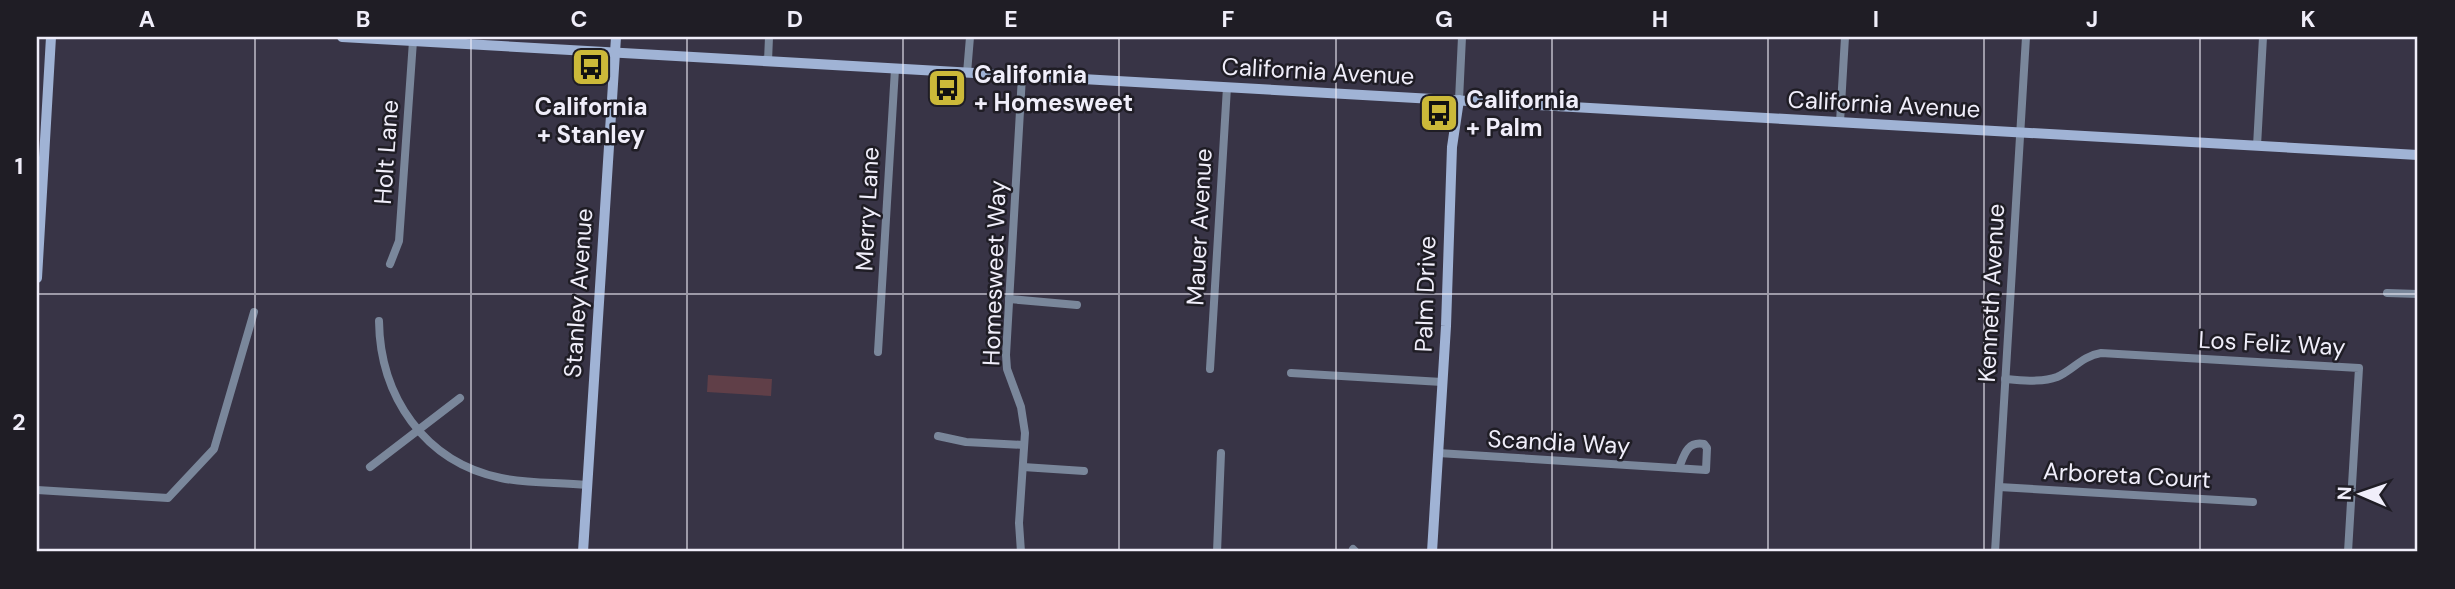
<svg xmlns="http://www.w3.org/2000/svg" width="2455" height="589" font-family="'DM Sans',sans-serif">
<rect width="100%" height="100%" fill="#383446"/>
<polygon fill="#603f48" points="708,375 772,379 771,396 707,392"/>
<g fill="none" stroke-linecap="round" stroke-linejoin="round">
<g stroke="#7a879b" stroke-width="8">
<polyline points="768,61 769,37"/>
<polyline points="967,73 970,37"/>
<polyline points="1459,100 1462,37"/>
<polyline points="1840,122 1845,37"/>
<polyline points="2257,146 2263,37"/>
<polyline points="390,264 399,241 413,41"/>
<polyline points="2387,293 2418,294"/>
<polyline points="1009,299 1077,305"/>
<path d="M379,321C380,396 424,462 501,478C529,484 559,482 587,485"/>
<polyline points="878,352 895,69"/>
<polyline points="1210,369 1227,87"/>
<polyline points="1291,373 1442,382"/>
<path d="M2005,379C2022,380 2041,383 2057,377C2073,370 2082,356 2101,353L2359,368L2348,552"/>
<polyline points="938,436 966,442 1024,445"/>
<path d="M1438,453L1706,470L1707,448L1704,444C1687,441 1684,455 1679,468"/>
<polyline points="370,467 460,398"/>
<polyline points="1023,467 1084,471"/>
<polyline points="1999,487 2253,502"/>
<polyline points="37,490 168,498 214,449 254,312"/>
<polyline points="1353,549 1356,552"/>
<polyline points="1021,552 1019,523 1025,433 1021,407 1007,369 1006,355 1022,76"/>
<polyline points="1217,552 1221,453"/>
<polyline points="1995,552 2026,37"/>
</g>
<g stroke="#a0b3d5" stroke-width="10">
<polyline points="342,37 2418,155"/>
<polyline points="37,278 51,37"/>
<polyline points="583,552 616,37"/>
<polyline points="1432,552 1446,326 1452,147 1459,100"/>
</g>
</g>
<path fill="none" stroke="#f0eefa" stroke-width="2" stroke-opacity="0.55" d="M255,37V552M471,37V552M687,37V552M903,37V552M1119,37V552M1336,37V552M1552,37V552M1768,37V552M1984,37V552M2200,37V552M37,294H2418"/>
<defs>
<g id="bus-square" transform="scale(2.0125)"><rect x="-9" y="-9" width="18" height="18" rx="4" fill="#ccb939" stroke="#1f1d25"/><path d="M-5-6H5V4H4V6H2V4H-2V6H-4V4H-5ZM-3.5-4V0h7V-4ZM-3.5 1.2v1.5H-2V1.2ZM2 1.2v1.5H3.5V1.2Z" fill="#111"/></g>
</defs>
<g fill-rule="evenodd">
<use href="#bus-square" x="591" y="67"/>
<use href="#bus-square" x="947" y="88"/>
<use href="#bus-square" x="1439" y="113"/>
</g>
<g text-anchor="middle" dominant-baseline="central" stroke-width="5" stroke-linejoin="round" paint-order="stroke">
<g font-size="24" fill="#f0eefa" stroke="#1f1d25">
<text transform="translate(1318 71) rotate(3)">California Avenue</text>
<text transform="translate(1884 104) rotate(3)">California Avenue</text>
<text transform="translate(386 152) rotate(-86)">Holt Lane</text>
<text transform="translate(867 209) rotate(-87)">Merry Lane</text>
<text transform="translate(1199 227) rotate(-87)">Mauer Avenue</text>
<text transform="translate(994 273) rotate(-88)">Homesweet Way</text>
<text transform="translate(578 293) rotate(-86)">Stanley Avenue</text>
<text transform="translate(1991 293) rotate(-87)">Kenneth Avenue</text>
<text transform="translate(1425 294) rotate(-88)">Palm Drive</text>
<text transform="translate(2272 343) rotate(3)">Los Feliz Way</text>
<text transform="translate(1559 442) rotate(3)">Scandia Way</text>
<text transform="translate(2127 475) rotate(3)">Arboreta Court</text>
</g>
<g font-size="24" font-weight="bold" fill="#f0eefa" stroke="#1f1d25" text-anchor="start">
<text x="974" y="74">California<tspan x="974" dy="28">+ Homesweet</tspan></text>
<text x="1466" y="99">California<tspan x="1466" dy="28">+ Palm</tspan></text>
<text x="591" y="106" text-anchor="middle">California<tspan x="591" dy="28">+ Stanley</tspan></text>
</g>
</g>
<rect width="2455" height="589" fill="none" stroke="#1f1d25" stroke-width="77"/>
<g transform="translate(2361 494) rotate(272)" stroke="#1f1d25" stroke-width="5" paint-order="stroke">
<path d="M0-5L12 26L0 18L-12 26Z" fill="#f0eefa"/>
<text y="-10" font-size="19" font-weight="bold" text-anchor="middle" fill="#f0eefa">N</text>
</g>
<rect x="38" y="38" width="2378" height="512" fill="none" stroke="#f0eefa" stroke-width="2.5"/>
<g font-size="23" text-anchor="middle" font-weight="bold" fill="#f0eefa">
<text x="147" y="27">A</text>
<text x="363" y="27">B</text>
<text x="579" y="27">C</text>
<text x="795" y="27">D</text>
<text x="1011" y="27">E</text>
<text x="1228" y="27">F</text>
<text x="1444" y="27">G</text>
<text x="1660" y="27">H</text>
<text x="1876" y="27">I</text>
<text x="2092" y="27">J</text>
<text x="2308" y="27">K</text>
<text x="19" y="174">1</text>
<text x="19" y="430">2</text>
</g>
</svg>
